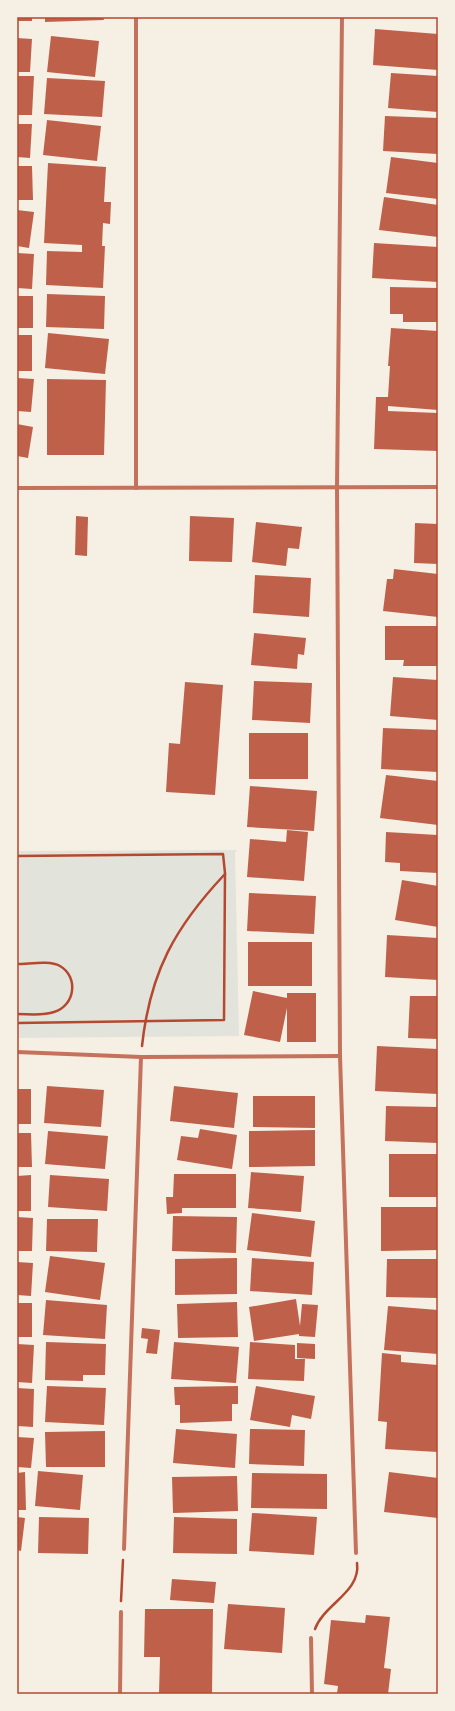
<svg xmlns="http://www.w3.org/2000/svg" width="455" height="1711" font-family="'Roboto Condensed',sans-serif">
<rect width="100%" height="100%" fill="#f6efe4"/>
<polygon fill="#e2e4dc" points="237,850 235,853 239,1036 17,1038 17,851"/>
<g fill="#bf614a">
<rect x="17" y="17" width="15" height="4"/>
<polygon points="45,17 103,17 104,20 45,22"/>
<polygon points="375,29 438,34 438,70 373,65"/>
<polygon points="51,36 99,41 95,77 47,72"/>
<polygon points="17,38 32,39 30,72 17,72"/>
<polygon points="391,73 438,76 438,112 388,108"/>
<polygon points="17,76 34,76 32,115 17,115"/>
<polygon points="47,78 105,81 102,117 44,114"/>
<polygon points="385,116 438,118 438,154 383,151"/>
<polygon points="47,120 101,126 97,161 43,155"/>
<polygon points="17,124 32,124 30,158 17,157"/>
<polygon points="391,157 438,163 438,199 386,193"/>
<polygon points="48,163 106,167 104,202 111,202 110,224 103,223 102,246 105,246 103,288 46,285 47,251 82,252 82,245 44,243"/>
<polygon points="17,166 32,166 33,200 17,200"/>
<polygon points="384,197 438,205 438,237 379,230"/>
<polygon points="17,210 34,212 29,248 17,246"/>
<polygon points="374,243 438,247 438,282 372,278"/>
<polygon points="17,253 34,254 32,289 17,288"/>
<polygon points="390,287 438,288 438,322 403,322 403,314 390,314"/>
<polygon points="47,294 105,296 104,329 46,327"/>
<rect x="17" y="296" width="16" height="32"/>
<polygon points="391,328 438,331 438,410 388,406 388,411 438,413 438,451 374,449 376,397 388,397 390,366 388,366"/>
<polygon points="48,333 109,339 105,374 45,368"/>
<rect x="17" y="335" width="15" height="36"/>
<polygon points="17,378 34,379 31,412 17,411"/>
<polygon points="47,379 106,380 104,455 47,455"/>
<polygon points="17,424 33,427 28,458 17,456"/>
<polygon points="76,516 88,517 87,556 75,555"/>
<polygon points="190,516 234,518 232,562 189,561"/>
<polygon points="256,522 302,527 299,549 288,548 286,566 252,562"/>
<polygon points="415,523 438,524 438,564 414,563"/>
<polygon points="394,569 438,574 438,617 383,611 387,579 393,579"/>
<polygon points="255,575 311,578 309,617 253,613"/>
<polygon points="385,626 438,626 438,666 403,666 404,660 385,660"/>
<polygon points="254,633 306,638 304,655 298,654 297,669 251,665"/>
<polygon points="393,677 438,680 438,720 390,716"/>
<polygon points="254,681 312,683 310,723 252,720"/>
<polygon points="185,682 223,685 215,795 166,792 169,743 180,744"/>
<polygon points="383,728 438,730 438,772 381,769"/>
<rect x="249" y="733" width="59" height="46"/>
<polygon points="386,775 438,781 438,825 380,818"/>
<polygon points="250,786 317,791 314,831 247,827"/>
<polygon points="287,830 308,832 304,881 247,877 250,839 286,842"/>
<polygon points="386,832 438,835 438,873 400,871 400,863 385,862"/>
<polygon points="402,880 438,886 438,927 395,920"/>
<polygon points="249,893 316,896 314,934 247,931"/>
<polygon points="387,935 438,938 438,980 385,977"/>
<rect x="248" y="942" width="64" height="44"/>
<polygon points="253,991 287,998 287,993 316,993 316,1042 287,1042 287,1008 280,1042 244,1035"/>
<polygon points="410,996 438,996 438,1039 408,1038"/>
<polygon points="377,1046 438,1049 438,1094 375,1091"/>
<polygon points="47,1086 104,1090 101,1127 44,1123"/>
<polygon points="174,1086 238,1093 234,1128 170,1121"/>
<rect x="17" y="1089" width="14" height="35"/>
<polygon points="253,1096 315,1096 315,1128 253,1127"/>
<polygon points="386,1106 438,1107 438,1143 385,1141"/>
<polygon points="200,1129 237,1135 232,1169 177,1160 181,1136 198,1138"/>
<polygon points="315,1130 315,1166 249,1167 249,1131"/>
<polygon points="48,1131 108,1136 105,1169 45,1164"/>
<polygon points="17,1133 31,1133 32,1167 17,1167"/>
<rect x="389" y="1154" width="49" height="43"/>
<polygon points="251,1172 304,1176 301,1212 248,1208"/>
<polygon points="174,1174 236,1174 236,1208 182,1208 182,1213 167,1214 166,1197 173,1197"/>
<polygon points="31,1175 31,1211 17,1211 17,1176"/>
<polygon points="50,1175 109,1179 107,1211 48,1207"/>
<polygon points="381,1207 438,1207 438,1250 381,1251"/>
<polygon points="252,1213 315,1221 311,1257 247,1250"/>
<polygon points="173,1216 237,1217 236,1253 172,1251"/>
<polygon points="17,1217 33,1218 32,1251 17,1251"/>
<polygon points="47,1219 98,1219 97,1252 46,1251"/>
<polygon points="50,1256 105,1263 100,1300 45,1292"/>
<polygon points="237,1258 237,1294 175,1295 175,1259"/>
<polygon points="252,1258 314,1262 312,1295 250,1291"/>
<polygon points="387,1259 438,1259 438,1298 386,1297"/>
<polygon points="17,1262 33,1263 31,1296 17,1295"/>
<polygon points="296,1299 300,1326 302,1304 318,1305 315,1337 299,1336 299,1334 254,1341 249,1307"/>
<polygon points="46,1300 107,1305 105,1339 43,1335"/>
<polygon points="237,1302 238,1337 178,1338 177,1304"/>
<rect x="17" y="1303" width="15" height="34"/>
<polygon points="388,1306 438,1310 438,1354 384,1350"/>
<polygon points="142,1328 160,1330 157,1354 146,1353 148,1339 141,1338"/>
<polygon points="46,1342 106,1344 105,1375 83,1375 83,1381 45,1380"/>
<polygon points="174,1342 239,1347 236,1383 171,1379"/>
<polygon points="250,1342 295,1345 295,1359 305,1359 304,1381 248,1379"/>
<polygon points="297,1343 315,1344 315,1359 297,1358"/>
<polygon points="17,1344 34,1345 32,1383 17,1382"/>
<polygon points="382,1353 401,1355 401,1362 438,1365 438,1452 385,1449 387,1422 378,1421"/>
<polygon points="47,1386 106,1388 104,1425 45,1422"/>
<polygon points="238,1386 238,1404 232,1404 232,1421 180,1423 180,1405 175,1405 174,1387"/>
<polygon points="256,1386 315,1396 311,1419 292,1415 290,1427 250,1420"/>
<polygon points="17,1388 34,1389 33,1427 17,1426"/>
<polygon points="176,1429 237,1434 235,1468 173,1463"/>
<polygon points="250,1429 305,1430 304,1466 249,1464"/>
<polygon points="105,1431 105,1467 46,1467 45,1432"/>
<polygon points="17,1437 34,1438 31,1468 17,1467"/>
<polygon points="38,1471 83,1475 80,1510 35,1506"/>
<polygon points="25,1472 26,1510 17,1510 17,1473"/>
<polygon points="389,1472 438,1478 438,1518 384,1512"/>
<polygon points="252,1473 327,1474 327,1509 251,1508"/>
<polygon points="237,1476 238,1511 173,1513 172,1477"/>
<polygon points="252,1513 317,1517 314,1555 249,1551"/>
<polygon points="17,1517 25,1518 21,1551 17,1550"/>
<polygon points="39,1517 89,1518 88,1554 38,1553"/>
<polygon points="174,1517 237,1519 237,1554 173,1553"/>
<polygon points="172,1579 216,1582 214,1603 170,1600"/>
<polygon points="228,1604 285,1608 282,1653 224,1649"/>
<polygon points="145,1609 213,1609 212,1694 159,1694 160,1657 144,1657"/>
<polygon points="366,1615 390,1617 384,1668 391,1669 388,1694 337,1694 338,1686 324,1684 331,1620 365,1623"/>
</g>
<g fill="none" stroke-linecap="round" stroke-linejoin="round">
<g stroke="#b5482f" stroke-width="2.5">
<polyline points="17,856 223,854 225,873 224,1020 17,1023"/>
<path d="M17,964C30,964 49,960 60,966C79,977 75,1006 54,1012C43,1016 29,1014 17,1014"/>
<path d="M142,1046C150,972 175,927 225,874"/>
<polyline points="121,1601 123,1560"/>
<path d="M315,1629C324,1604 361,1592 357,1563"/>
</g>
<g stroke="#c5725c" stroke-width="4">
<polyline points="136,17 136,488"/>
<polyline points="342,17 337,487 340,1056 356,1553"/>
<polyline points="17,488 438,487"/>
<polyline points="17,1052 141,1057 340,1056"/>
<polyline points="124,1549 141,1057"/>
<polyline points="311,1638 312,1694"/>
<polyline points="120,1694 121,1612"/>
</g>
</g>
<rect width="455" height="1711" fill="none" stroke="#f6efe4" stroke-width="36"/>
<rect x="18" y="18" width="419" height="1675" fill="none" stroke="#b5482f" stroke-width="1.5"/>
</svg>
